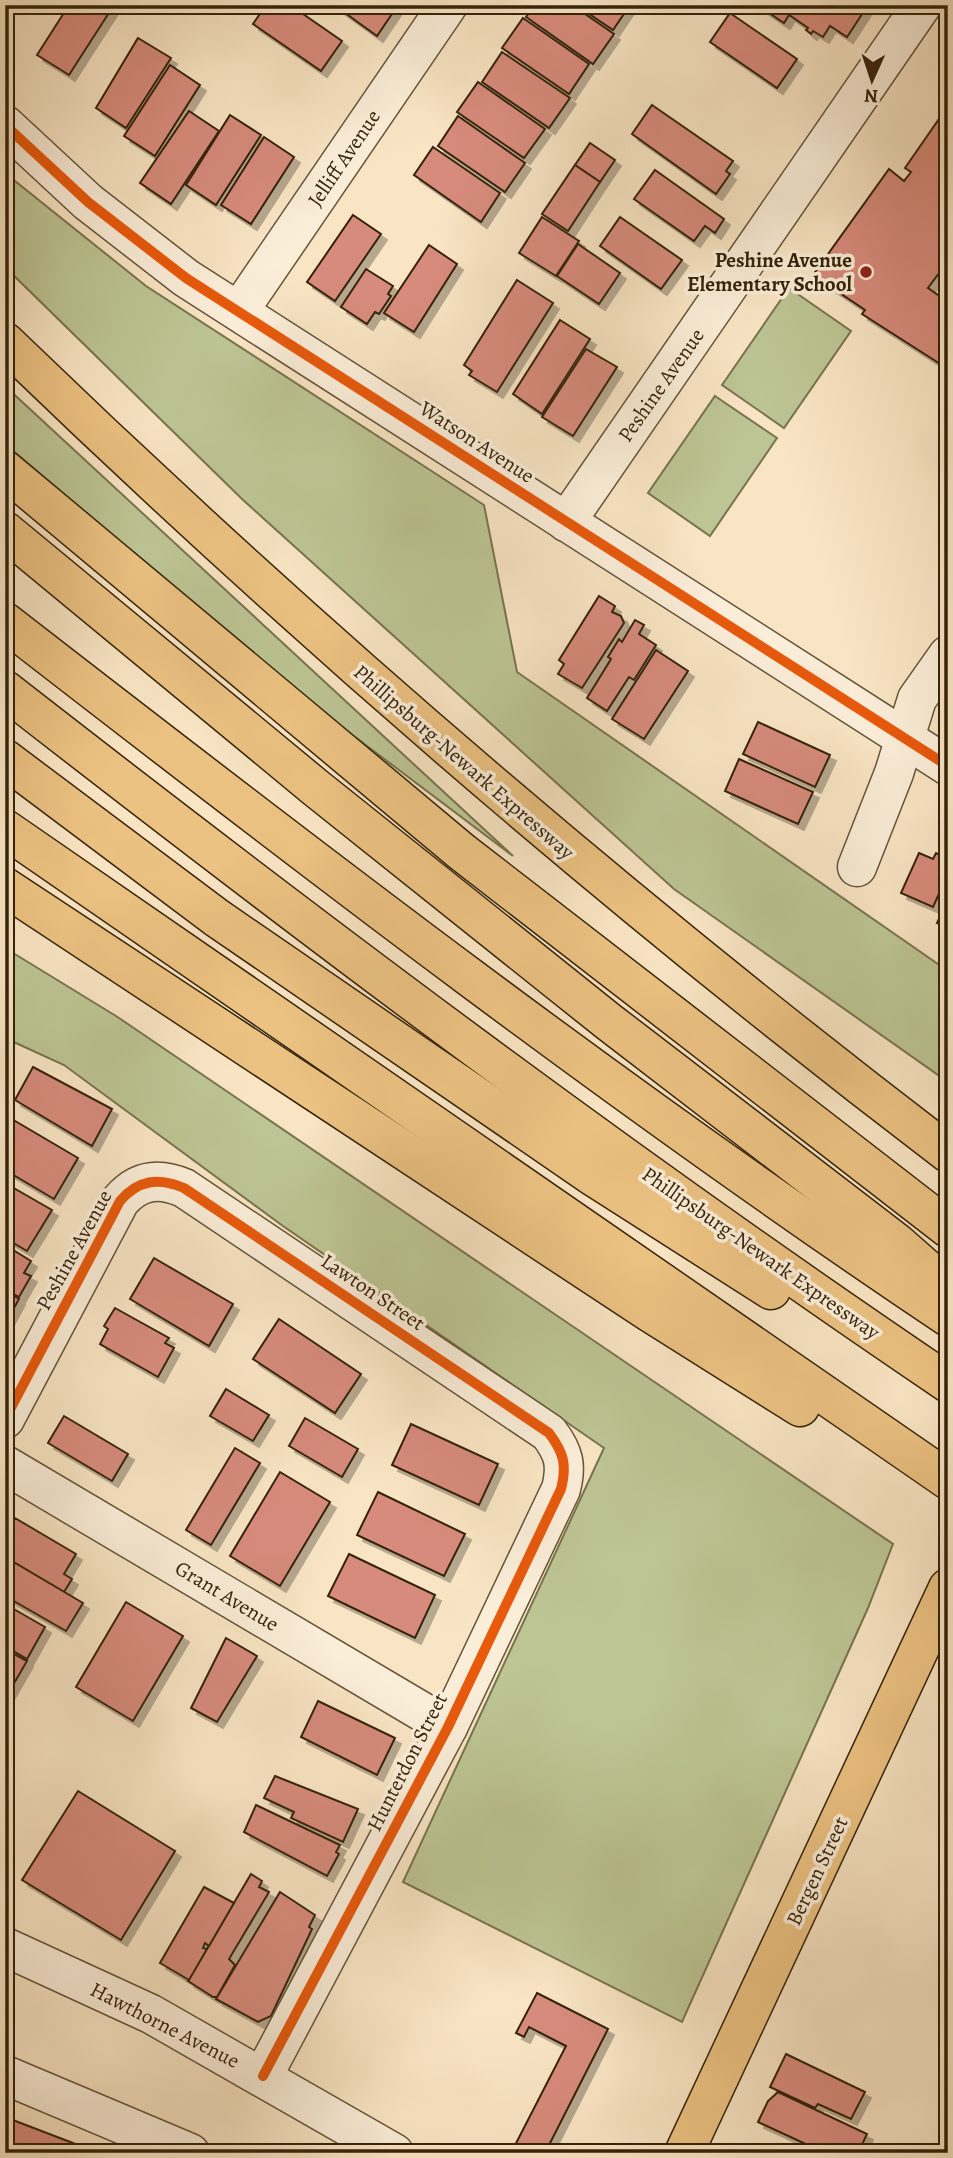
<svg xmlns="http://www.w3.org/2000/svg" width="953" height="2158" font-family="Alegreya,serif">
<defs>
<filter id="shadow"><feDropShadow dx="6" dy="6" stdDeviation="0" flood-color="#0004"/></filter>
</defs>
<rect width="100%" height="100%" fill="#f9e5c4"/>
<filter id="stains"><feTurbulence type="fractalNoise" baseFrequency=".00286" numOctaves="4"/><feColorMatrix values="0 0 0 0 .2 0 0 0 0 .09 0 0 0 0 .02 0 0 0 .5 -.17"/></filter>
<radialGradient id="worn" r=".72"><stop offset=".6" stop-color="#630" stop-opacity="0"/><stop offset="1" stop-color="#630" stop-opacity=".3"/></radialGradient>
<g fill="#bdc594" stroke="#78744f" stroke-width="2">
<polygon points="5,173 146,286 484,505 517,672 948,971 948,1082 674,889 242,499 5,267"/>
<polygon points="789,288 851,331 784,428 722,385"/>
<polygon points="5,386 513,856 310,703 5,444"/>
<polygon points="715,396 777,438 710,536 648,493"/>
<polygon points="5,948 116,1016 893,1544 868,1608 682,2022 403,1882 604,1448 283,1226 64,1065 5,1038"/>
</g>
<g fill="#d78b7b" stroke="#34230a" stroke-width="2" filter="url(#shadow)">
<polygon points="69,5 114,5 69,75 37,55"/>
<polygon points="266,5 290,5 342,41 321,71 253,24"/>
<polygon points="334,5 398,5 377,36"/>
<polygon points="534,5 572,5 614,34 593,64 526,17"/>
<polygon points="576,5 630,5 613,30"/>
<polygon points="757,5 868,5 847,37 830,26 823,37 813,31 811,34 806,30 808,28 789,15 784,23"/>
<polygon points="730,13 797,59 777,88 710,42"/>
<polygon points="523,18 589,64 569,94 502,48"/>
<polygon points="138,38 171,58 126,128 96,108"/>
<polygon points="502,52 570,98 549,128 482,82"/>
<polygon points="170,65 200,85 155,156 124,136"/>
<polygon points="478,82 545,129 524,158 457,112"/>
<polygon points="652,105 733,161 726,171 730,174 716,194 632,134"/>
<polygon points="948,106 948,261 928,288 948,302 948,369 862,314 865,310 813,275 889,169 904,181 911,172 905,168"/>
<polygon points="189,111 219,131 171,204 140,183"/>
<polygon points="230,115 261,135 216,205 186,185"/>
<polygon points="458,116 525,163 505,192 438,146"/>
<polygon points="264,137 294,157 251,224 221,205"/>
<polygon points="590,143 615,160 600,182 575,165"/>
<polygon points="433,147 500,193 481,222 414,175"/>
<polygon points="575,165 600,182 568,231 542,214"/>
<polygon points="655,170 724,219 715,233 705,226 694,241 634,199"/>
<polygon points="353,215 381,234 335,301 307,282"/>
<polygon points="542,217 579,241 556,276 519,253"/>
<polygon points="620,217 682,260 661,289 600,246"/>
<polygon points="578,244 620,273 599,304 557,276"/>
<polygon points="429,245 457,264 414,332 384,313"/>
<polygon points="366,269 393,286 388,294 391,296 379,314 375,312 367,324 341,307"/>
<polygon points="517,280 553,303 497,392 469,375 472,371 464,365"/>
<polygon points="560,320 590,339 542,414 513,394"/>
<polygon points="586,349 617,367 573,436 542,417"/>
<polygon points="599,596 615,606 612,612 621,616 624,623 582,688 558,674 564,664 559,660"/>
<polygon points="635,620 644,625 639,634 656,645 634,680 629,677 607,711 587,698 611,659 608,657 619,639 622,642"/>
<polygon points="656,650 688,671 644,739 612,719"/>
<polygon points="758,722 830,755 815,787 743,754"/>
<polygon points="739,759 813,792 798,824 725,791"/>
<polygon points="919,853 933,859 936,853 948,859 948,874 933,907 901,893"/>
<polygon points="948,900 948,928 937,923"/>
<polygon points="33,1067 112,1109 92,1146 15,1100"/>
<polygon points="5,1115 78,1158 54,1199 5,1170"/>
<polygon points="5,1183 52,1210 27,1251 5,1238"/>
<polygon points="5,1245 31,1261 24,1273 31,1276 19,1297 5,1289"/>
<polygon points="154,1258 233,1304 209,1346 130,1299"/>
<polygon points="5,1291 19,1299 8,1319 5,1317"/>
<polygon points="115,1308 169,1338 165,1343 174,1348 158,1377 100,1344 108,1329 104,1326"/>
<polygon points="279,1319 361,1374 335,1413 253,1359"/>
<polygon points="226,1389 269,1415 253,1441 210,1416"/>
<polygon points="64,1416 128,1454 112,1481 48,1443"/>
<polygon points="305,1418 358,1449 342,1477 289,1446"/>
<polygon points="411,1424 498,1464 479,1505 392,1465"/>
<polygon points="235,1448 260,1463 211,1545 186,1530"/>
<polygon points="280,1472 330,1502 280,1586 230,1556"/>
<polygon points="378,1492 465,1534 444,1576 357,1535"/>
<polygon points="15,1518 76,1554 64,1574 72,1579 64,1592 5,1557 5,1535"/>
<polygon points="349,1554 435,1595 415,1638 328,1596"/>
<polygon points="5,1557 83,1603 66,1631 5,1596"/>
<polygon points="126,1602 183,1636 133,1721 76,1687"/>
<polygon points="5,1604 45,1627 27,1659 5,1646"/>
<polygon points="226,1638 257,1656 217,1722 191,1708"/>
<polygon points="5,1649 27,1661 9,1692 5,1689"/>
<polygon points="318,1701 395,1738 377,1775 301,1737"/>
<polygon points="275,1776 358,1809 343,1842 291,1818 294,1812 264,1798"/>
<polygon points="78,1791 175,1851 121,1940 22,1880"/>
<polygon points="256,1805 340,1845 336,1852 339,1854 327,1876 244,1832"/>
<polygon points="251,1874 262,1881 259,1887 269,1892 229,1959 235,1965 217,1997 213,1997 188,1981"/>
<polygon points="204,1887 234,1903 209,1946 205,1943 203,1948 207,1949 189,1980 160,1963"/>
<polygon points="280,1892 315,1915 309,1927 312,1929 271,2016 258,2022 216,1999"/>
<polygon points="537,1993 608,2029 545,2153 511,2153 566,2046 529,2027 524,2037 516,2033"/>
<polygon points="786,2054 865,2092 851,2119 818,2104 815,2108 770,2087"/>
<polygon points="778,2092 867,2134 858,2153 825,2153 758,2122 768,2101"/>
<polygon points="5,2117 99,2153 5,2153"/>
</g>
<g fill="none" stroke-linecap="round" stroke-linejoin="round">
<g stroke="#655438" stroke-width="41">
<g id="minor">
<polyline points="5,125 88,202 186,278 948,766"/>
<polyline points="239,311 448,5"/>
<polyline points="566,522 922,5"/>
<polyline points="857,867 894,773 917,699 948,655"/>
<path d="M5,1419L120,1201C138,1180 158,1177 184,1188L549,1433C564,1453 567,1465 561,1489L448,1727L263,2076"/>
<polyline points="5,1465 448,1727"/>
<polyline points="5,1947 151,2014 394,2153"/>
<polyline points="5,2075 190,2153"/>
</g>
</g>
<g stroke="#34230a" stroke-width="41">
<polyline id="major" points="684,2153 948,1588"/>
</g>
<g stroke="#34230a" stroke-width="41">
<g id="highway">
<path d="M5,342C304,631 618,901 948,1153"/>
<polyline points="5,470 462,852 948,1228"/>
<polyline points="5,531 316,788 609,1022 897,1243 948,1288"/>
<path d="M5,622C313,861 624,1100 948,1317"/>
<path d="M5,690C313,930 625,1165 948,1383"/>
<polyline points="5,759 217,918 594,1177 771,1290"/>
<polyline points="5,829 948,1480"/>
<polyline points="5,887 649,1312 800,1407"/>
</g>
</g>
<use href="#minor" stroke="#fbeed9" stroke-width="38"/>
<use href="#major" stroke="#ecc282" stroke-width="38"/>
<use href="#highway" stroke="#ecc282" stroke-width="38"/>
<g stroke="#fbeed9" stroke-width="15">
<g id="cycleway">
<polyline points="5,125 88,202 186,278 948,766"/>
<path d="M5,1419L120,1201C138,1180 158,1177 184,1188L549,1433C564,1453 567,1465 561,1489L448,1727L263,2076"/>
</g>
</g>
<use href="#cycleway" stroke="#e8590c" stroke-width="10"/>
</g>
<circle fill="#8f2418" stroke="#fbeed9" stroke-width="2.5" cx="866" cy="272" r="7"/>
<g text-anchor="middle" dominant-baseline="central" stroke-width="7" stroke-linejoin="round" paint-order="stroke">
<g font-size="21" fill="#34230a" stroke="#fbeed9">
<text transform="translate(344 158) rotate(-56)">Jelliff Avenue</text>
<text transform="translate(661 385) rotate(-55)">Peshine Avenue</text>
<text transform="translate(477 442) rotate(33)">Watson Avenue</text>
<text transform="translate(464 762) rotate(41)">Phillipsburg-Newark Expressway</text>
<text transform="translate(74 1250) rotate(-61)">Peshine Avenue</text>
<text transform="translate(761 1253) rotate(35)">Phillipsburg-Newark Expressway</text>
<text transform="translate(373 1292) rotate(34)">Lawton Street</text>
<text transform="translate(227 1596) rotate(31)">Grant Avenue</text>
<text transform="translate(407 1762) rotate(-63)">Hunterdon Street</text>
<text transform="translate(817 1871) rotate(-65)">Bergen Street</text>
<text transform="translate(165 2025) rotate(27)">Hawthorne Avenue</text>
</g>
<g font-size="21" font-weight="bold" fill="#34230a" stroke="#fbeed9" text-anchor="end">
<text x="852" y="260">Peshine Avenue<tspan x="852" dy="24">Elementary School</tspan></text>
</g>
</g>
<rect width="953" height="2158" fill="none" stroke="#f9e5c4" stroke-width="28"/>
<rect x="7" y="7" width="939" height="2144" fill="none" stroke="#34230a" stroke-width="3.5"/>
<rect x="14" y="14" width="925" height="2130" fill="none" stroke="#34230a" stroke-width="2"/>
<g transform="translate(872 80) rotate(183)" stroke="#fbeed9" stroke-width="5" paint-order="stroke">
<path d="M0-5L12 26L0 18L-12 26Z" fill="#34230a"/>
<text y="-10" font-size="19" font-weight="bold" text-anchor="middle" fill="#34230a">N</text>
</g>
<rect width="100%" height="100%" filter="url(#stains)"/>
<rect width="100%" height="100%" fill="url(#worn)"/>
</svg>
